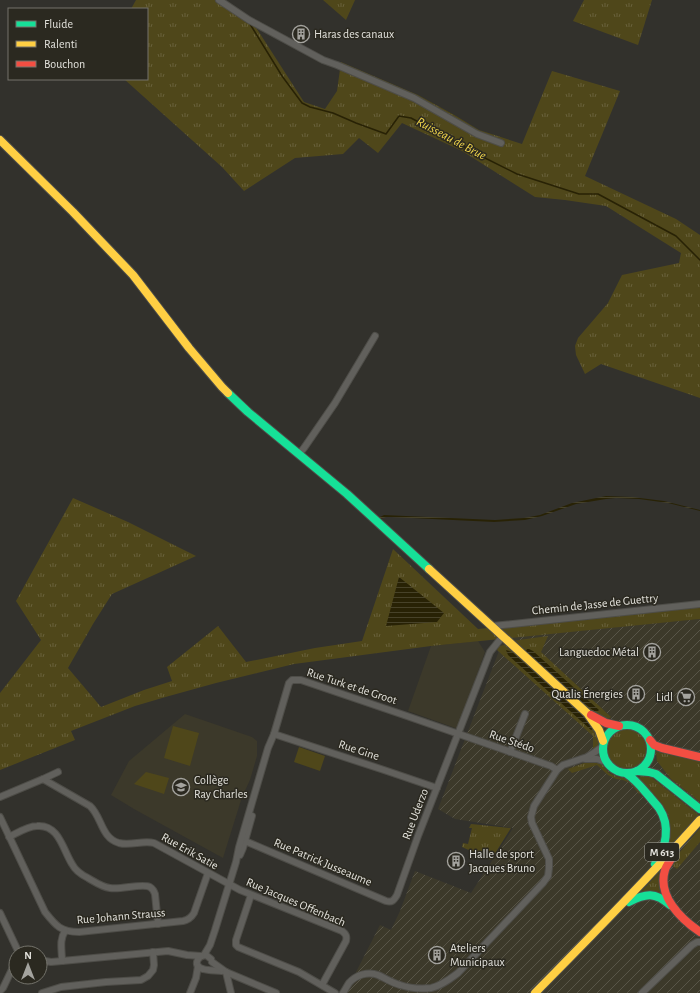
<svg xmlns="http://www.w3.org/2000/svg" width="700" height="993" font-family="'Alegreya Sans',sans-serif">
<defs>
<pattern id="industrial-furrows" width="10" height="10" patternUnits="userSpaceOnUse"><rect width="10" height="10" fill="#3c392a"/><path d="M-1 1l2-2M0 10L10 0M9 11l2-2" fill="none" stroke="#585548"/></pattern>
<pattern id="grass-tufts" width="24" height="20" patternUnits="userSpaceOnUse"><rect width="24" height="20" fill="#4f471a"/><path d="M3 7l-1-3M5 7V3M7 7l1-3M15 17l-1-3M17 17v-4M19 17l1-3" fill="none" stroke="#68613b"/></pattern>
<pattern id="water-rules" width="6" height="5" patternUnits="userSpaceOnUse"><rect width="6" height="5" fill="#282205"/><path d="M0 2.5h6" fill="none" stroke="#474229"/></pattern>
</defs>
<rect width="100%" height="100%" fill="#32312c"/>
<g fill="#3c392a">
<polygon points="478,641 485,652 458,729 408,711 431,646"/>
<polygon points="185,714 252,737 257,741 257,756 250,780 242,797 223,858 134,809 111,795 129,761"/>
</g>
<polygon fill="url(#industrial-furrows)" points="700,619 700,993 347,993 356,972 380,925 391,930 400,911 415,871 471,893 513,828 455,819 438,809 504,638"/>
<g fill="url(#grass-tufts)">
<polygon points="136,0 216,0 255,26 304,102 325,109 337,91 341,62 418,95 456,116 479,130 522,144 552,71 620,91 585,176 676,219 700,235 700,398 601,364 585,374 576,355 575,346 578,338 608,303 622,275 679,263 681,253 606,206 565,200 535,197 462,151 402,123 378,153 359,138 343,154 295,158 244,191 222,167 124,79 147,79 147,9 131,9"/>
<polygon points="323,0 355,0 346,20"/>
<polygon points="584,0 652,0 638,45 573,21"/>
<polygon points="73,498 128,522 196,556 112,594 93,624 68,668 101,707 144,690 172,681 167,667 218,626 246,662 315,648 362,641 393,549 478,629 700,606 700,619 431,646 294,664 216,683 169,696 135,706 71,731 75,740 0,770 0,693 41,640 16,601"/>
<polygon points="548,636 541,652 611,717 606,720 591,711 512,641"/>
<polygon points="505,645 511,647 585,715 597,730 600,740 597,747 593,750 593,736 497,650 499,646"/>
<circle cx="627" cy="749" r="20"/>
<polygon points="656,751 700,760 700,802 671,779 657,761"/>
<polygon points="587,762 600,762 609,773 617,777 627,778 641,792 639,794 630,783 623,780 616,779 608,775 597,765 572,773 568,769"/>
<polygon points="643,775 651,777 700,816 663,856 669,823 666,812 638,778"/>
<polygon points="471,824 511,828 491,860 462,847 463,843 468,844 472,828 469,828"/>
<polygon points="700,828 700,842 677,869 670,864"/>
<polygon points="663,868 661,894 638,895"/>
</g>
<g fill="#4f471a">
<polygon points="173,726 199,733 190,766 164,758"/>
<polygon points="299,747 325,756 320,771 294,762"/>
<polygon points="146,772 169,778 164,794 134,784"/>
</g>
<g fill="url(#water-rules)">
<polygon points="606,496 632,497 664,501 700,510 700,511 668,503 639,499 616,498 606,499 576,504 542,516 525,520 494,522 391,517 386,517 380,519 380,517 384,515 495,520 524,518 540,515 572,503"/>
<polygon points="399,577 444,613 437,622 386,626"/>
<polygon points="527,649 529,649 533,651 599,710 598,711 594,711 581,701 526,651"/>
<polygon points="506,650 512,652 584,717 593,729 591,730 508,655"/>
</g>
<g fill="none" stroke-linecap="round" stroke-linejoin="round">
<polyline stroke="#282205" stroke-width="1.5" points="247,22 250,24 282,76 302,103 310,107 333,113 356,123 386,134 399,116 411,118 487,159 517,174 579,194 598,194 676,236 700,260"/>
<g stroke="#4e4d48" stroke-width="8">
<g id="street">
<polyline points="219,0 249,20 323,60 337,65 414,98 477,134 501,143"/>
<polyline points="299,454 304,448 335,403 375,336"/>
<polyline points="493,626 700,604"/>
<polyline points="274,734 384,770 437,788"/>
<polyline points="510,752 525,714"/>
<polyline points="585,759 597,759 606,762"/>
<polyline points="43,779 58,772"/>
<path d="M0,797L43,779L90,806C102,817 101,838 119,843C131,846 143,840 154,843L240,890L342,931C346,934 347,936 346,941L322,985"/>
<path d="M0,817L45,912C56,926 61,932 79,932L183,921C188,920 191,918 194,913L208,873"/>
<path d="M9,837C17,833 28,826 37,826C59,824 63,850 72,864C75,870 82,875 88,878C95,882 102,887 110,888C121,890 142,883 150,887C153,889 154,891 155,894L158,924"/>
<path d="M245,841L386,901C392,903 394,900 397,895L418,836L490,652L503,636"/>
<polyline points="240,855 243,848 252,816"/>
<polyline points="251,895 236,940 236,945 238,947 299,972 335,993"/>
<polyline points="0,913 19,953"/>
<polyline points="204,955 210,945 215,930 236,862 239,847 268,748 274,734 289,683 292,680 301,680 404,715 551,766 557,770"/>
<path d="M211,959L206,955C196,956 193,967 203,969C209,971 216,970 222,971"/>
<polyline points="40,960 51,962 62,961 168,951 187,955 201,956"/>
<path d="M62,961C62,950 59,940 65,931"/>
<polyline points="212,962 226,972 276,993"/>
<polyline points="226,972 231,993"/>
<polyline points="0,991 3,988 15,963 16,962"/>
<polyline points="42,993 61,987 106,982 141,980 148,976 153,970 154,965 153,952"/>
<polyline points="190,993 196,978 198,966"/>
<path d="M343,993C345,990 347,986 349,983C356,975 368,971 378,975C385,978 392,983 400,985C409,988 422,989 431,988C441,986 450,979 458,973L543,883L548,876L549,868V859L532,823L531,817L534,806L557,770L563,765L587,757L595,752L602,747"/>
<polyline points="642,993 692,945 697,942 700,942"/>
</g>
</g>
<g stroke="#4e4d48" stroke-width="10">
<g id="fast">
<polyline points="228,393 248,412 347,494 429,569"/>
<circle cx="627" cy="749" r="24"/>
<polyline points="637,771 649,772 656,774 700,809"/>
<path d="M627,774C636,780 642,788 649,796C652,800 656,804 659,808C671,826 666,848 655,864"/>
<path d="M629,902C646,893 655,892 670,905"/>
</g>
</g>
<g stroke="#4e4d48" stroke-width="10">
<g id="slow">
<polyline points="0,140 73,212 133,275 189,348 222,387 228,393"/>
<polyline points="429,569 587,713 599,730 603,741"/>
<path d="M535,993C591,936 647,880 700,820"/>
</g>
</g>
<g stroke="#4e4d48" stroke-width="10">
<g id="jam">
<polyline points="591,715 606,723 619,726"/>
<polyline points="650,740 654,745 662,748 700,757"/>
<path d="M671,859C669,863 666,866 665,870C657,896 681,919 700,932"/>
</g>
</g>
<use href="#street" stroke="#61605c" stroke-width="6"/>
<use href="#fast" stroke="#16e098" stroke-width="8"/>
<use href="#slow" stroke="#ffcf43" stroke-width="8"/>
<use href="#jam" stroke="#f24e42" stroke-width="8"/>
</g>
<defs>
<g id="building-ring" transform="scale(0.9)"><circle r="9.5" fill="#2b2920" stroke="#a4a39e" stroke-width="1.5"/><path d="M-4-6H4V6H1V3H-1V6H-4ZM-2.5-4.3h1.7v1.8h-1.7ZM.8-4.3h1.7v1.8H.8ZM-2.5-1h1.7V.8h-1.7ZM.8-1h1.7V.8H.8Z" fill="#a4a39e"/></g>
<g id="supermarket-ring" transform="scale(0.9)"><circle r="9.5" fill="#2b2920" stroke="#a4a39e" stroke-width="1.5"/><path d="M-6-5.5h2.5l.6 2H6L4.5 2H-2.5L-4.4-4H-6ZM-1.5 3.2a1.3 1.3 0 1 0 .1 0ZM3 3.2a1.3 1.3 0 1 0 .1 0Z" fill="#a4a39e"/></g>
<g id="school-ring" transform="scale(0.9)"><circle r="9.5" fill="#2b2920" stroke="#a4a39e" stroke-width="1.5"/><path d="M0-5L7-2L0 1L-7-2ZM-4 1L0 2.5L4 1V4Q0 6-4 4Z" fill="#a4a39e"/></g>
</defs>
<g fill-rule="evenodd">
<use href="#building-ring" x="301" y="34"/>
<use href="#building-ring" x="652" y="652"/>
<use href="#building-ring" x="636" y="694"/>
<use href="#supermarket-ring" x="686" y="697"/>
<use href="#school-ring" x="181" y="787"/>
<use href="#building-ring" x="456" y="861"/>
<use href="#building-ring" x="437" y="955"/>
</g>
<g text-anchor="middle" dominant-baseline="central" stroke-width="3" stroke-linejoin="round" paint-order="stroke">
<rect fill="#2b2920" stroke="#abaaa3" stroke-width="1" x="645" y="843" width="34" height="18" rx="3"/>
<g font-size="11" font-weight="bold" fill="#e2e1db">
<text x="662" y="852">M 613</text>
</g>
<g font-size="12" fill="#e2e1db" stroke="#2b2920" text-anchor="start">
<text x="314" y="34">Haras des canaux</text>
<text x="639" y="652" text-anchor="end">Languedoc Métal</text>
<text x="623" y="694" text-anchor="end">Qualis Énergies</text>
<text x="673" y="697" text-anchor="end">Lidl</text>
<text x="194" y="780">Collège<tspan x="194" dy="14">Ray Charles</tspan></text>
<text x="469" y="854">Halle de sport<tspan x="469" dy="14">Jacques Bruno</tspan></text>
<text x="450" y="948">Ateliers<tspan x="450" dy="14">Municipaux</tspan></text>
</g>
<g font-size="12" fill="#e2e1db" stroke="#2b2920">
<text transform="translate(595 604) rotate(-6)">Chemin de Jasse de Guettry</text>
<text transform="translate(352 686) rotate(18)">Rue Turk et de Groot</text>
<text transform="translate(512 741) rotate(19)">Rue Stédo</text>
<text transform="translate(359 750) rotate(18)">Rue Gine</text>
<text transform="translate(415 814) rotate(-69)">Rue Uderzo</text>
<text transform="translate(190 851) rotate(29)">Rue Erik Satie</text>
<text transform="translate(323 862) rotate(23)">Rue Patrick Jusseaume</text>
<text transform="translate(296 902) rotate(23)">Rue Jacques Offenbach</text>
<text transform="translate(121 916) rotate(-5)">Rue Johann Strauss</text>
</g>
<g font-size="13" font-style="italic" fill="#efd44a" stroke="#2b2920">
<text transform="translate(451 139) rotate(28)">Ruisseau de Brue</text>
</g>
</g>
<rect x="8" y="8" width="140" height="72" fill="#2b2920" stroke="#74736b"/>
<rect x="16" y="21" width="20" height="6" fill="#16e098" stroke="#74736b"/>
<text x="44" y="28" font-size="12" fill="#e2e1db">Fluide</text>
<rect x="16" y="41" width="20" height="6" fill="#ffcf43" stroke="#74736b"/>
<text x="44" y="48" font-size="12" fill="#e2e1db">Ralenti</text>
<rect x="16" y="61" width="20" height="6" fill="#f24e42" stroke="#74736b"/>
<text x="44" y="68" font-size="12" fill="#e2e1db">Bouchon</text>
<g transform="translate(28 965)"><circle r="19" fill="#2b2920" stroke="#74736b"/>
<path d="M0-3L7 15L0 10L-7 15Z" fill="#a4a39e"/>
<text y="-6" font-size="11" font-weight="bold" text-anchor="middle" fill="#e2e1db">N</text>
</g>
</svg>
